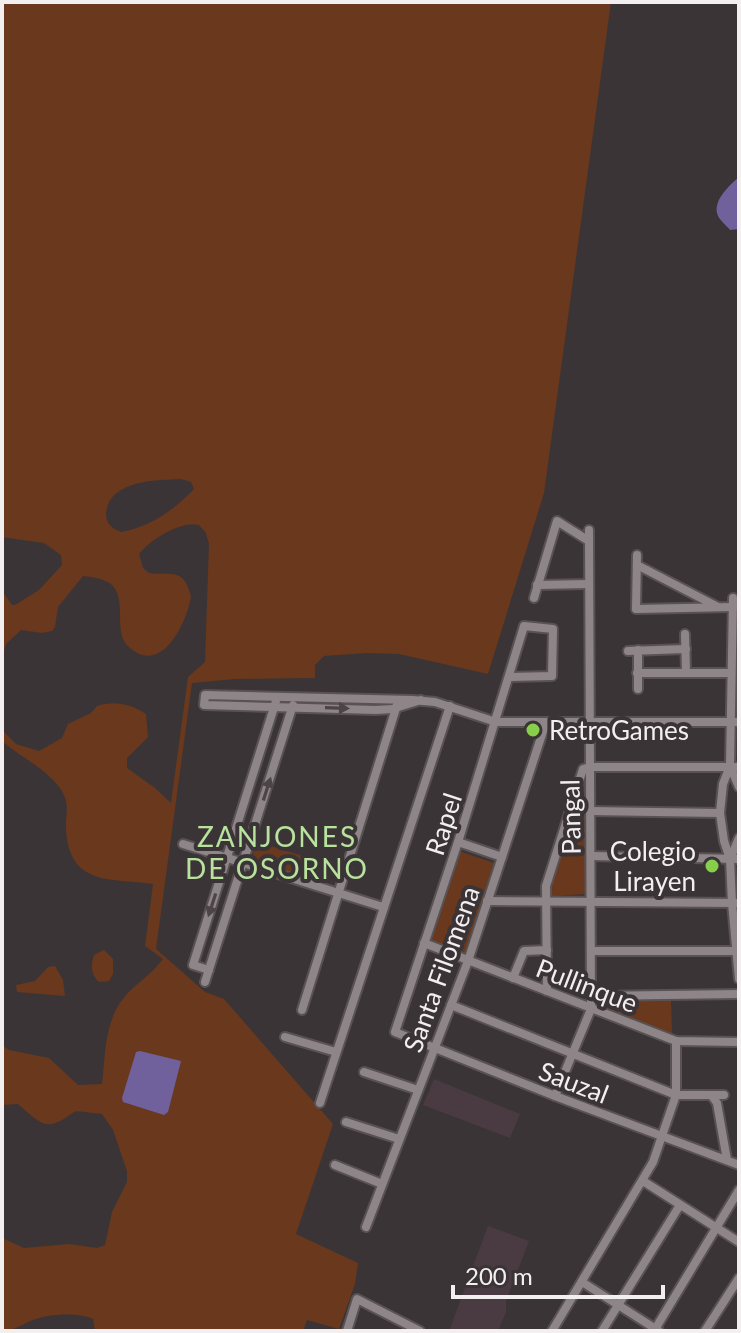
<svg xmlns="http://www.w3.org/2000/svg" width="741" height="1333" font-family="Lato,sans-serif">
<rect width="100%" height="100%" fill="#3b3436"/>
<g fill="#493b41">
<polygon points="434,1079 520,1114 510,1138 423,1105"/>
<polygon points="488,1226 529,1241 506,1301 506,1312 498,1331 449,1331"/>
</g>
<g fill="#69381d" fill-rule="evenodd">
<path d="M2,2H611L544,493L488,674L399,654L368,653L324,656L315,665V678L234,679L192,683L156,949L205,992L224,999L333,1124L296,1234L358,1263L355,1284L339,1329L307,1320L303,1331H95L93,1319C77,1312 49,1314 33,1320C22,1324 14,1331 2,1331V1238L24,1248L69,1244L97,1248L105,1245L112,1212L127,1182V1171L113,1130L102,1114L76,1111C47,1131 45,1128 18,1104L2,1105V1045L9,1050L49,1058L78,1085L102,1084C106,1050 104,1014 132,989C143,979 154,971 163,959L145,946L153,884C109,878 70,886 66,830C65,817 70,806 63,793C50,770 21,758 2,741V730L16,744L39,751L62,738L68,724L91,713L97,706C113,700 132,704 146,714L148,737L127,758V768L155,788L171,803L188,677L205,662L209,544L206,533L199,525C181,520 150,540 139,554L143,568L149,573C173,576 183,567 191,596C187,623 161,678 128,646C113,632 127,603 113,586C106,579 93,577 83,576L58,607L55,627L52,631L42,633L21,630L6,644L2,659V591L12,605H15L39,590L62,565L61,555L44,543L2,537ZM181,479L191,482L194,489C174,510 150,527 121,532C112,528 106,524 106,514C108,480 157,480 181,479Z"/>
<polygon points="585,778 586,894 552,896 552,883"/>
<polygon points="255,841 322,862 316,880 252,860"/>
<polygon points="459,851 494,863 464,955 428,941"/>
<path d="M104,950L113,959V974L109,981L99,982C90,974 91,965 94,955Z"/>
<polygon points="55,966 63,980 65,996 17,992 16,985 35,981 48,967"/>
<polygon points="599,1000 671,1000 672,1034 599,1007"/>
</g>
<g fill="#70619c">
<path d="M739,177V229L730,230C727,226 718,219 717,213C714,199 730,185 739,177Z"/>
<polygon points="140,1051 181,1061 168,1112 164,1115 123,1102 122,1098 136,1052"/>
</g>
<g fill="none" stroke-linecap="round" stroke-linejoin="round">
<g stroke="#585255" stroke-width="12">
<g id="minor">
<polyline points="637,555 636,609 733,607"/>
<polyline points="637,565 718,607"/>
<polyline points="537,585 589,584"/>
<polyline points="534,598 557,521 589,541"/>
<polyline points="733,598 730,766 739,787"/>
<polyline points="685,634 686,673"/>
<polyline points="628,651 686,649"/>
<polyline points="637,673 731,673"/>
<polyline points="510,677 552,676 553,629 524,626 458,842 395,1032 555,1096 739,1165"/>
<polyline points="638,689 638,650"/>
<polyline points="421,700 392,709 376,710 204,705 205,695 412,700 435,702 496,722 739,722"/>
<polyline points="730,766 723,784 720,813 724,841 730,859 732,903 739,979"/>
<polyline points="590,811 720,813"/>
<polyline points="458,842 502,857"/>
<polyline points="183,844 383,907"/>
<polyline points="591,856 739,859"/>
<polyline points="730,859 739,838"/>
<polyline points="487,901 739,903"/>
<polyline points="424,943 676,1041 739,1042"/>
<polyline points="591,951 739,951"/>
<polyline points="209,970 193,965 276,701"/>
<polyline points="513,978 524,951 547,950"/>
<polyline points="205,982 293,705"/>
<polyline points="547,991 546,886 583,769 590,767 739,767"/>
<polyline points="592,996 739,994"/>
<polyline points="451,1005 676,1095 724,1095"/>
<polyline points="302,1010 397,705"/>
<polyline points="285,1037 336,1052"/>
<polyline points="364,1072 418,1090"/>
<polyline points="555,1096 591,1009 589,530"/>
<polyline points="712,1096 717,1103 727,1160"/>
<polyline points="320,1103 450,706"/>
<polyline points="346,1122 399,1139"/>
<polyline points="335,1165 382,1184"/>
<polyline points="643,1181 739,1242"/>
<polyline points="366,1227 468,961 546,722"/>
<polyline points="582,1282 659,1331"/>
<polyline points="347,1331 357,1299 420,1331"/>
<polyline points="552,1331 653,1162 676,1095 676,1041"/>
<polyline points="602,1331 680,1205"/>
<polyline points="654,1331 739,1190"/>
<polyline points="705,1331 739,1278"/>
</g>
</g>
<use href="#minor" stroke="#8e8588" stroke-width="8"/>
</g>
<defs><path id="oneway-solid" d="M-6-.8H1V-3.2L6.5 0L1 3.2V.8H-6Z" transform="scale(2)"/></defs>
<g fill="#4c4446">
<use href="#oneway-solid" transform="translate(337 708) rotate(2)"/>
<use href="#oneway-solid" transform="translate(267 789) rotate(-72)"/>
<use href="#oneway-solid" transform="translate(212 905) rotate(108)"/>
</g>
<g fill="#87cf4a" stroke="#3b3436" stroke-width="3">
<circle cx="533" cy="730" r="8"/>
<circle cx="712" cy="866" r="8"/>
</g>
<g text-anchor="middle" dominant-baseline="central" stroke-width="8" stroke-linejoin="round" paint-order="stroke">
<g font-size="26" fill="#f3eef0" stroke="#3b3436" text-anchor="start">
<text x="549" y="730">RetroGames</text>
<text x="696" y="851" text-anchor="end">Colegio<tspan x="696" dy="30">Lirayen</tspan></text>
</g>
<g font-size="26" fill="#f3eef0" stroke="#3b3436">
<text transform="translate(570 817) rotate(-91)">Pangal</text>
<text transform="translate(443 824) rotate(-72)">Rapel</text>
<text transform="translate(441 969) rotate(-70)">Santa Filomena</text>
<text transform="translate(587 985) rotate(21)">Pullinque</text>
<text transform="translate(574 1082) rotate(21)">Sauzal</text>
</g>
<g font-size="28" letter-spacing="2" fill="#b9e29e" stroke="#3b3436">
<text x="277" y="836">ZANJONES<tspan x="277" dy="32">DE OSORNO</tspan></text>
</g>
</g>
<rect width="741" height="1333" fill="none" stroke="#f3eef0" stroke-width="8"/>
<path d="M453 1285v12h210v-12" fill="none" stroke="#f3eef0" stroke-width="4"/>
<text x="465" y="1285" font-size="24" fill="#f3eef0" stroke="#3b3436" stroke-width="6" paint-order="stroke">200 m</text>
</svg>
